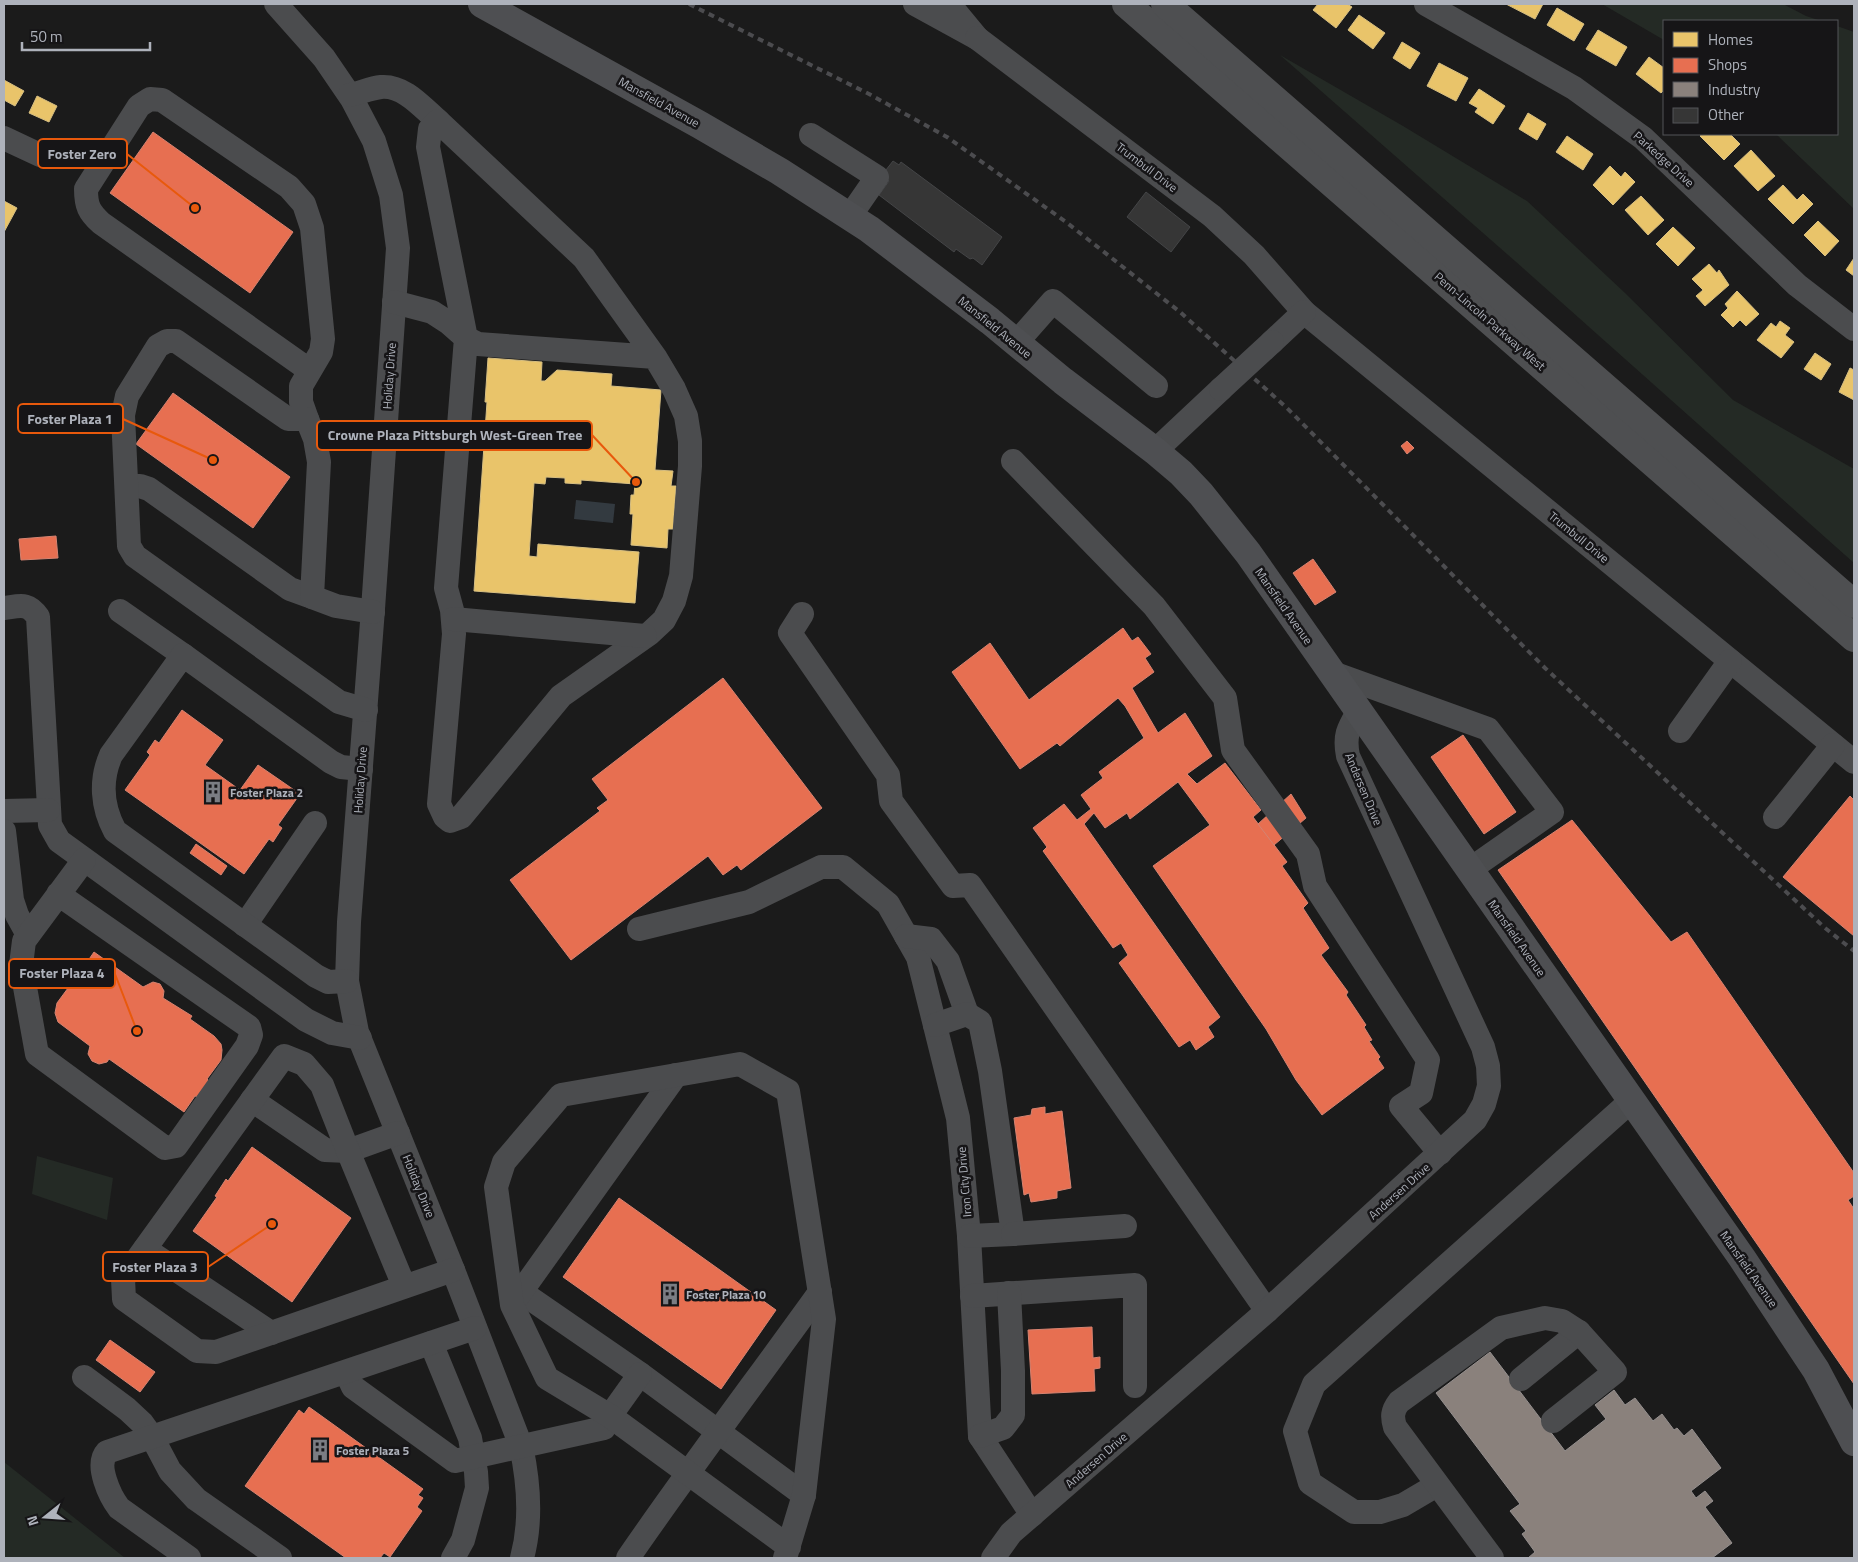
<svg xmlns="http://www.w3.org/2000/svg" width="1858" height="1562" font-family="'Titillium Web',sans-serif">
<rect width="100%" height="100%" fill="#1b1b1b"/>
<g fill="#242a25">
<polygon points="1602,4 1783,4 1806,16 1821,21 1664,21 1664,40"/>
<polygon points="1837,26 1854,32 1854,209 1776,134 1837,134"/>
<polygon points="1280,55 1403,126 1527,201 1625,293 1733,400 1854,469 1854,563 1515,261"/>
<polygon points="37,1156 113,1178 107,1220 32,1194"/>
<polygon points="4,1462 125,1558 4,1558"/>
</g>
<polygon fill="#333a40" points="576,500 615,504 613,523 574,519"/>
<g fill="#e9c46a" stroke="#d7bf82">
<polygon points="1318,4 1347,4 1352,7 1336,28 1313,10"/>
<polygon points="1506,4 1543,4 1535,19"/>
<polygon points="1557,8 1584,24 1574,41 1547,25"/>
<polygon points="1359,15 1385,33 1373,49 1348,30"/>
<polygon points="1598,30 1627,47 1616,66 1586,49"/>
<polygon points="1402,42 1420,53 1410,69 1393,58"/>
<polygon points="1649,57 1664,68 1664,90 1661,93 1636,74"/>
<polygon points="1439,63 1468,78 1456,101 1427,86"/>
<polygon points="4,80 24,91 15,106 4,100"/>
<polygon points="1479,89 1505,106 1493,124 1475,112 1478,108 1469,103"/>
<polygon points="37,96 57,106 49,122 29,113"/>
<polygon points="1528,113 1546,124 1537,140 1519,129"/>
<polygon points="1702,134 1730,134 1740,144 1724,160 1700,136"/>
<polygon points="1567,136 1593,154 1583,170 1556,152"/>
<polygon points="1751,150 1775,176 1758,191 1734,166"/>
<polygon points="1610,166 1621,177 1625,172 1635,182 1613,205 1593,185"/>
<polygon points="1783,185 1797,200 1803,194 1813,204 1793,224 1768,199"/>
<polygon points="1641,196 1664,220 1648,235 1625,210"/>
<polygon points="4,201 17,208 4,232"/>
<polygon points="1818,221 1839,241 1825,256 1804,235"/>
<polygon points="1673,227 1695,248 1678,266 1656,244"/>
<polygon points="1854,258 1854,276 1846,270"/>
<polygon points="1709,264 1717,273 1719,270 1729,285 1705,306 1696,296 1703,290 1692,279"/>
<polygon points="1737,291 1759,314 1746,326 1740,320 1733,327 1721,315 1728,308 1725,304"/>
<polygon points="1780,321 1790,328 1785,335 1794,342 1781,358 1757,340 1771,323 1776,327"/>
<polygon points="1815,353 1831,364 1821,380 1804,369"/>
<polygon points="488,358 542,362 541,381 545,381 557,370 612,374 611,386 661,390 655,470 673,471 671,486 676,486 673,529 668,529 667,548 631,545 633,514 630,514 631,495 634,495 635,484 581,480 581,484 565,483 565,478 546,477 545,484 534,483 529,556 537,557 538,544 639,552 635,603 474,591 487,402 485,402"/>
<polygon points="1850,368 1854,370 1854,400 1839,392"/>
</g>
<g fill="#e76f51" stroke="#d68371">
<polygon points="153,132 293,232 250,293 110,193"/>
<polygon points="173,393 290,477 253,528 136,444"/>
<polygon points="1407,441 1414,448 1407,454 1401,446"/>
<polygon points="56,536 58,558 21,560 19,539"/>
<polygon points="1313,559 1336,592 1315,605 1293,573"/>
<polygon points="1123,628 1132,641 1138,637 1151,654 1145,658 1154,672 1132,688 1158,733 1185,713 1212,756 1187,774 1197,784 1225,763 1261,810 1253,817 1287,862 1282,866 1308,903 1303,908 1329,948 1321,955 1348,992 1346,995 1366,1025 1364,1027 1372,1040 1369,1041 1380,1057 1378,1059 1384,1068 1322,1115 1296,1080 1266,1029 1153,866 1210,825 1178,782 1130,819 1127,813 1105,828 1094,813 1084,824 1220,1017 1208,1027 1214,1037 1196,1050 1190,1040 1179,1047 1119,963 1128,955 1121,943 1113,948 1043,851 1047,847 1033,828 1064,804 1077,820 1091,809 1081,795 1103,778 1099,772 1144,738 1125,706 1118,698 1060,746 1057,743 1020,769 952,672 990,643 1029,700"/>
<polygon points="723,678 822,808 741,870 737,865 723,875 708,856 571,960 510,880 600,811 597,808 608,800 592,779"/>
<polygon points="182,710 223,740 205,765 240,790 258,765 300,794 278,825 282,828 273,842 269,839 244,874 125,790 150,755 147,752 155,740 159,743"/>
<polygon points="1463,735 1516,812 1484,834 1431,757"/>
<polygon points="1291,794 1306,818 1274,845 1258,824"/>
<polygon points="1850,796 1854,800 1854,936 1783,877"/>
<polygon points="1572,820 1671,942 1687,932 1854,1173 1854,1196 1848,1200 1854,1209 1854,1384 1498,870"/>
<polygon points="196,844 227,866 221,875 190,853"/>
<polygon points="94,952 143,987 153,982 160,984 164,991 163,998 192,1016 190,1019 214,1036 221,1044 222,1050 221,1060 207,1079 209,1081 198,1097 195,1096 184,1112 109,1059 107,1062 99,1064 92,1061 88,1054 90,1046 58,1022 55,1013 57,1003 71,984 68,983 80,966 83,968"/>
<polygon points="1045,1107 1045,1114 1062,1111 1071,1188 1057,1191 1057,1198 1031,1202 1029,1193 1024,1195 1014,1118 1031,1115 1032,1109"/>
<polygon points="252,1147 351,1218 292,1302 193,1231 217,1197 215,1196 226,1179 228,1181"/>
<polygon points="619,1198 776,1310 721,1389 563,1277"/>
<polygon points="1092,1327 1093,1358 1100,1357 1100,1368 1094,1369 1095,1391 1032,1394 1028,1330"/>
<polygon points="110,1340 155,1372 140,1392 96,1360"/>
<polygon points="309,1407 423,1489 418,1495 423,1498 417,1507 422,1511 390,1557 384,1553 380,1558 346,1558 245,1486 299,1410 304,1414"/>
</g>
<polygon fill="#8a817c" stroke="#95908f" points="1490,1352 1565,1451 1606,1419 1595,1405 1614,1390 1625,1405 1635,1398 1653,1421 1662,1414 1674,1430 1677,1428 1684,1436 1692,1429 1721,1468 1691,1491 1696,1498 1705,1491 1713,1501 1705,1507 1732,1543 1712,1558 1528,1558 1535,1552 1522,1534 1526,1531 1510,1511 1520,1504 1436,1393"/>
<g fill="#363636" stroke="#444547">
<polygon points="893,161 899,165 901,162 1002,237 982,265 973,258 970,259 956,249 954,252 879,195 889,181 882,175"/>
<polygon points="1146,192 1190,227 1171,252 1127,217"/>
</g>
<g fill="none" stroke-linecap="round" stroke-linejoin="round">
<g stroke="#4b4c4e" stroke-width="24">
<path d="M276,4L324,58L352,99L374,141L391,195L398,248L373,609L349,922L347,981L357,1032L453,1270L521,1446C529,1483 532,1521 522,1558"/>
<polyline points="915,4 977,38 949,4"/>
<polyline points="1426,4 1574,88 1643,138 1797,285 1854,329"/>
<polyline points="977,38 1212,216 1254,255 1304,312 1854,762"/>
<path d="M350,95C360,93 371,88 381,87C404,85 422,107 438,121"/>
<polyline points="811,135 877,177 850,216"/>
<polyline points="4,138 40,155"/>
<polyline points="394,302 432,312 449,323 466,338 428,147 430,129 438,121 584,258 655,357 674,389 686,416 690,441 690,466 681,576 674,601 664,620 649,634 561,696 461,817 450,821 445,817 439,804 454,634 452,610 446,588 466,338 478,344 655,357"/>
<polyline points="1272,342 1304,312"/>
<polyline points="1016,343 1053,301 1156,386"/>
<path d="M307,419L301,402V386L321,352L323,339L312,228L304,204L289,187L162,100L150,99L139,106L86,189C86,206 89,212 101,223L309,370"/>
<polyline points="1155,451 1221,389"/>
<polyline points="1013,461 1154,606 1225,698 1233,750 1308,854 1315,886 1428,1060 1421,1093 1401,1106 1440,1153"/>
<polyline points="127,486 140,486 149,489 290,589 312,597"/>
<path d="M4,608C20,606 28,602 38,617L50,825L59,841L306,1020L332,1033L360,1038"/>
<polyline points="120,611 183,655"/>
<polyline points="802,614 790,633 888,775 891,801 953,886 970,885 1267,1311"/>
<polyline points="453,619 645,636"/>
<polyline points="1330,672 1488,729 1552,812 1469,870"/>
<polyline points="366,710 339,702 135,556 129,546 123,415 127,396 158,346 167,341 176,341 288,419 307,419 315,439 319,462 312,597 336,606 373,612"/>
<polyline points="1680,731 1730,661"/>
<polyline points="4,811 48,810"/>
<polyline points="1775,817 1833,745"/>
<polyline points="4,831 12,900 17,915 28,935"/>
<polyline points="58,894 249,1027 251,1035 247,1046 176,1146 165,1148 37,1054 21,965 24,941 84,860"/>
<polyline points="245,925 315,823"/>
<polyline points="639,929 749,902 821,867 843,867 888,904 918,957 958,1118 969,1236 980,1436 1032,1515"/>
<polyline points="906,936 931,939 948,961 967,1014"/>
<path d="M347,981L328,982L316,976L115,831C102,807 100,780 111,755L183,655L331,762L341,767L361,769"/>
<polyline points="935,1025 967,1014 980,1022 990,1071 1013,1234 969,1236"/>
<polyline points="252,1100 325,1150 348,1151 398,1133"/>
<polyline points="1013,1234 1125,1226"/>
<polyline points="145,1249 271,1333"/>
<polyline points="404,1286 348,1151 322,1085 304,1064 284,1056 123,1279 124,1299 197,1351 216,1352 453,1270"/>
<polyline points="521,1292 640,1374 804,1495"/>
<polyline points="972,1296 1135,1285 1135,1386"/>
<polyline points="513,1303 676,1075"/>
<polyline points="431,1343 470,1438 476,1472 477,1488 463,1540 453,1558"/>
<polyline points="346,1372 353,1387 455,1461 604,1428 610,1416 640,1374"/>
<polyline points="84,1377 127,1409 142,1423 152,1437 170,1471 196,1499 280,1558"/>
<polyline points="1521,1379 1579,1332"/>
<polyline points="980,1436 1003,1428 1013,1415 1013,1371 1009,1293"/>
<polyline points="1437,1485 1403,1505 1380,1512 1354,1512 1310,1483 1295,1431 1314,1384 1631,1101"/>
<path d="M189,1558L119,1508C110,1496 95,1465 107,1452L475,1328"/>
<path d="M628,1558C690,1468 756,1381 820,1292"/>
<polyline points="785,1558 804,1495 824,1319 788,1091 740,1064 561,1095 504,1162 496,1187 512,1305 547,1378 610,1416 789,1547"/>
<path d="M993,1558L1011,1533L1267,1311L1475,1120L1484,1104L1489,1086L1488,1066L1483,1047L1348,756C1344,736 1348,729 1358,712"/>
<path d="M1492,1558L1395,1427C1392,1417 1392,1411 1399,1402L1501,1328L1545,1318L1562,1321L1579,1332L1615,1372L1553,1421"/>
</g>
<polyline stroke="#4e4f52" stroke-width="28" points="482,4 700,125 779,171 869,229 990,321 1063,381 1155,451 1181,473 1201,494 1248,553 1742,1258 1816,1370 1854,1442"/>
<g stroke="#4e4f51" stroke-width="28">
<polyline points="1126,4 1854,638"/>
<polyline points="1165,4 1854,604"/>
</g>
<polyline stroke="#4c4c4f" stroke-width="4" stroke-dasharray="6 5" stroke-linecap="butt" points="689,4 869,94 947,137 1066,222 1180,312 1287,408 1545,668 1825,928 1854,951"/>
<polyline stroke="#4b4c4e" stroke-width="24" points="1221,389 1272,342"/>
</g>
<defs>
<g id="building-bare" transform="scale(1.725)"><path d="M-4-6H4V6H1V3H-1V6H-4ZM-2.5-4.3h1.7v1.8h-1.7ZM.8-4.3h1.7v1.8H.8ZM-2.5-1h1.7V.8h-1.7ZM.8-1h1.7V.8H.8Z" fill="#7b7d83" stroke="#161517" stroke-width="2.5" paint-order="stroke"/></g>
</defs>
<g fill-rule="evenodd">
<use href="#building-bare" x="213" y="792"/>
<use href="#building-bare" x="670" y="1294"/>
<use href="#building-bare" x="320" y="1450"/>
</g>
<g text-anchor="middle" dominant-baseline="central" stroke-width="5" stroke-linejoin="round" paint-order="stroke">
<g font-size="12" fill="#aeb2bb" stroke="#161517">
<text transform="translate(659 102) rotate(29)">Mansfield Avenue</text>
<text transform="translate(1664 159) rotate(42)">Parkedge Drive</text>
<text transform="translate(1147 167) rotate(37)">Trumbull Drive</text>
<text transform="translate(1490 321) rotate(41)">Penn-Lincoln Parkway West</text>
<text transform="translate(995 327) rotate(39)">Mansfield Avenue</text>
<text transform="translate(389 376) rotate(-86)">Holiday Drive</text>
<text transform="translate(1579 537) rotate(39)">Trumbull Drive</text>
<text transform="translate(1284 606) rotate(55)">Mansfield Avenue</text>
<text transform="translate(360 780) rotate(-86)">Holiday Drive</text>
<text transform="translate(1364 789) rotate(67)">Andersen Drive</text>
<text transform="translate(1517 938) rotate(55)">Mansfield Avenue</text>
<text transform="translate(964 1182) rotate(-95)">Iron City Drive</text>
<text transform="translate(419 1186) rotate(68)">Holiday Drive</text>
<text transform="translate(1399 1191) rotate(-42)">Andersen Drive</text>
<text transform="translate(1749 1269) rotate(55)">Mansfield Avenue</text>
<text transform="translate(1096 1460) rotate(-41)">Andersen Drive</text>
</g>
<g font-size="12" font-weight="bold" fill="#aeb2bb" stroke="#161517" text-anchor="start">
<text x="230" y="792">Foster Plaza 2</text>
<text x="686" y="1294">Foster Plaza 10</text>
<text x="336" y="1450">Foster Plaza 5</text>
</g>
</g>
<path fill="none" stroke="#e8590c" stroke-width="2" d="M195 208L127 154M213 460L123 419M636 482L592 435M137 1031L115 974M272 1224L208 1267"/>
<g fill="#e8590c" stroke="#161517" stroke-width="2">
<circle cx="195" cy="208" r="5"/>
<circle cx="213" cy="460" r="5"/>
<circle cx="636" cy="482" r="5"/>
<circle cx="137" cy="1031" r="5"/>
<circle cx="272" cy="1224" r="5"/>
</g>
<g fill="#161517" stroke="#e8590c" stroke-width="2">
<rect x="38" y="139" width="89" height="29" rx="5"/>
<rect x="18" y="404" width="105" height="29" rx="5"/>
<rect x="317" y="421" width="275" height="29" rx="5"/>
<rect x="9" y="959" width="106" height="29" rx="5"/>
<rect x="103" y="1252" width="105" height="29" rx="5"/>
</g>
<g font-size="14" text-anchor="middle" font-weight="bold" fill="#aeb2bb">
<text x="82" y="159">Foster Zero</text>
<text x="70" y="424">Foster Plaza 1</text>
<text x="455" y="440">Crowne Plaza Pittsburgh West-Green Tree</text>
<text x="62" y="978">Foster Plaza 4</text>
<text x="155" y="1272">Foster Plaza 3</text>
</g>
<rect width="1858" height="1562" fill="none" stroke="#aeb2bb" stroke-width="10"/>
<rect x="1663" y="20" width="175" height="115" fill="#161517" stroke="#535459"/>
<rect x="1673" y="32" width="25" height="15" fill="#e9c46a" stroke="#535459"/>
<text x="1708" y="45" font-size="15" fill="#aeb2bb">Homes</text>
<rect x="1673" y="58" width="25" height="15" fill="#e76f51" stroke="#535459"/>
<text x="1708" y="70" font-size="15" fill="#aeb2bb">Shops</text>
<rect x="1673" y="82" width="25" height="15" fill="#8a817c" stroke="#535459"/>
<text x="1708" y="95" font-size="15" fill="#aeb2bb">Industry</text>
<rect x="1673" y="108" width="25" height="15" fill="#363636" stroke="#535459"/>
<text x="1708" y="120" font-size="15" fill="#aeb2bb">Other</text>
<g transform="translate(45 1517) rotate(253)" stroke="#161517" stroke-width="4" paint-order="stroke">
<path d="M0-4L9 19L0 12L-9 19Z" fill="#aeb2bb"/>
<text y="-8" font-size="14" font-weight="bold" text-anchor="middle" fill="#aeb2bb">N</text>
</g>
<path d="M22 42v8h128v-8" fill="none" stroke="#aeb2bb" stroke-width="2.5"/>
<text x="30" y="42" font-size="15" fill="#aeb2bb" stroke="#161517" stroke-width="4" paint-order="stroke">50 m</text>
</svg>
